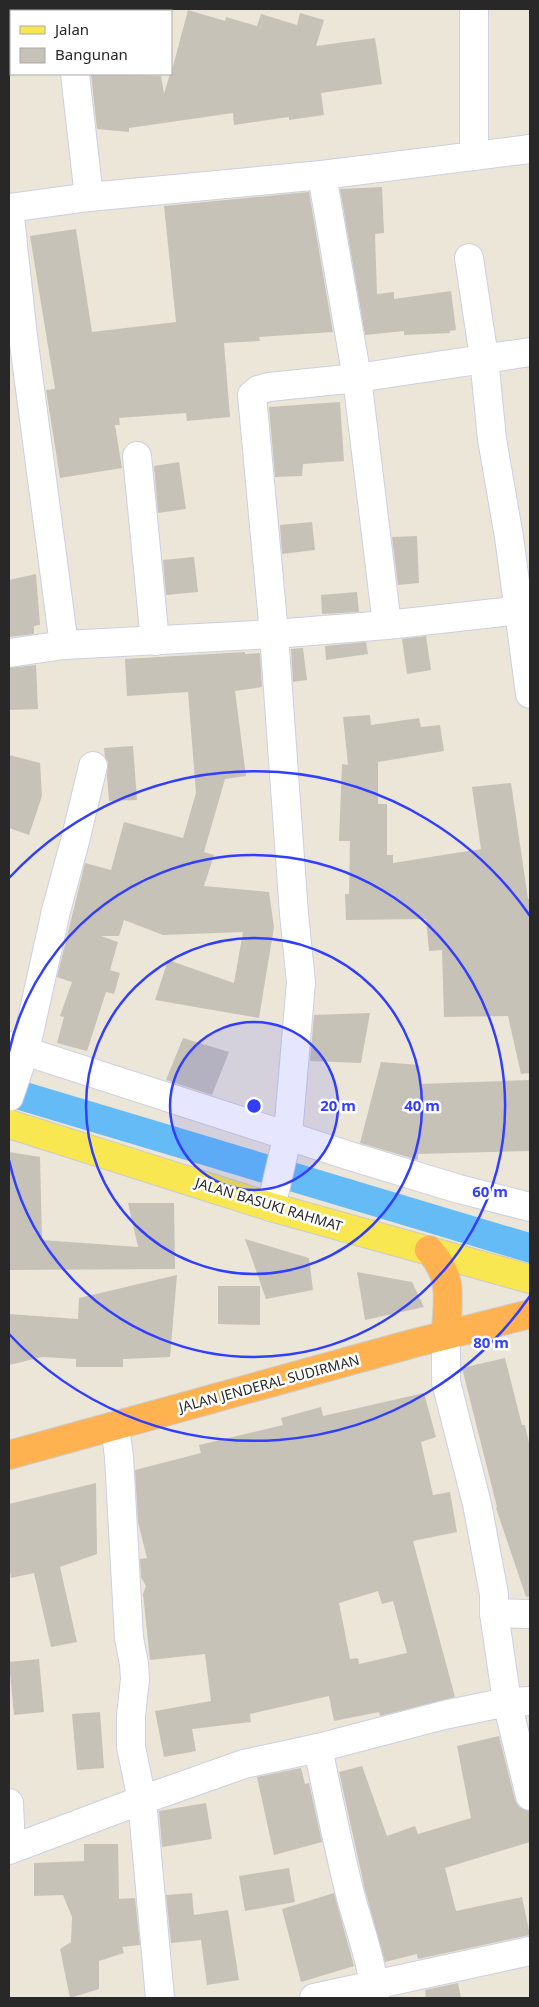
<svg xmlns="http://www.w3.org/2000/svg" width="539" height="2007" font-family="'Noto Sans',sans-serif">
<rect width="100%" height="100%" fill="#ebe6d8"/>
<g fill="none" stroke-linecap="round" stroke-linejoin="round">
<polyline stroke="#64bbf5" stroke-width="29" points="9,1092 530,1248"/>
</g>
<g fill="#c6c2b8" fill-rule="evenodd">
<polygon points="188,10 225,21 226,17 257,26 261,14 297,25 300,13 324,20 316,46 375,38 382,84 321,93 324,115 289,120 289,117 234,125 233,113 129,128 129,132 97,129 91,74 161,76 164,94 170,74 171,74"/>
<polygon points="382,187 384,233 375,234 377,294 394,292 394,299 451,291 456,330 450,331 450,333 404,335 404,331 365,335 340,189"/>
<polygon points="309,192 333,332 259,337 260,341 224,343 230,417 187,421 186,413 119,418 120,425 115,425 122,468 60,478 46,390 55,389 30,236 76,229 92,332 176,322 164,206"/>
<polygon points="340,402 344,461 303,464 302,476 275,477 269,407"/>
<polygon points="179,462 186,509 158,513 154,466"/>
<polygon points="312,522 315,550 282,554 280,525"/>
<polygon points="417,536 419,583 398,585 392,537"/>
<polygon points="194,557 198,592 166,595 163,560"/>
<polygon points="36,574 40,625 34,626 34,634 9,637 9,580"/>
<polygon points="357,592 359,612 322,614 321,595"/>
<polygon points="426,636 431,670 407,674 402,639"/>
<polygon points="366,642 368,654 326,660 325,646"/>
<polygon points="303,648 307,680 293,682 291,649"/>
<polygon points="245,652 245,654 260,653 262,687 235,691 246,776 225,779 204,852 214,855 204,886 269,892 274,927 259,1018 155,1000 168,960 234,983 243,932 163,935 124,920 119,936 101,936 118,942 110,970 120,973 114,994 106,992 87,1051 57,1043 64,1017 60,1016 72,982 57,977 85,863 111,870 124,822 183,838 196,793 188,692 127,696 125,659"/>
<polygon points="36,665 38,709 9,710 9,668"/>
<polygon points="370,715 371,725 419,718 421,727 440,725 444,751 378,762 378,804 387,804 387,855 393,855 393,863 481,849 472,787 511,783 528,899 530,899 530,1073 521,1074 508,1016 444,1017 442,950 429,951 426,919 346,920 345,894 349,894 350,841 339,841 342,764 348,765 343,717"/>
<polygon points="133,746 137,800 109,801 107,776 108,762 105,757 104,748"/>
<polygon points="9,755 40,763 42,796 29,835 9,828"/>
<polygon points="370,1013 361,1063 310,1061 314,1015"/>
<polygon points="183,1038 229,1052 212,1095 166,1080"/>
<polygon points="381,1062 419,1065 419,1084 530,1080 530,1151 418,1154 418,1160 360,1143"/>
<polygon points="9,1152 40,1157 42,1240 138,1247 128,1203 174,1203 175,1269 9,1270"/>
<polygon points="245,1239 309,1258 313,1290 266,1299"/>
<polygon points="357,1272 412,1282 424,1307 365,1320"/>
<polygon points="177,1275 170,1357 123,1359 123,1367 76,1367 76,1359 42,1357 9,1365 9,1314 78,1319 79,1298"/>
<polygon points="218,1286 260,1286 260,1325 218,1324"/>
<polygon points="505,1358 522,1425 525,1425 530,1447 530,1596 526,1597 496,1508 497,1507 462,1368"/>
<path d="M424,1393L436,1437L421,1442L433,1495L450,1492L457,1532L413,1541L455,1697L380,1716L379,1712L334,1721L329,1696L250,1714L251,1722L192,1729L196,1751L164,1757L155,1711L211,1701L205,1654L150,1660L143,1594L146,1586L141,1577L140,1559L147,1558L138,1522L135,1470L201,1453L199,1445L283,1425L281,1418L321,1407L323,1416ZM378,1591L382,1604L393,1601L407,1653L359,1664L358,1658L350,1659L339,1603Z"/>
<polygon points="96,1483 97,1554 60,1567 77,1642 51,1647 34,1573 11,1578 9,1565 9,1504"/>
<polygon points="39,1659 44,1712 14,1715 9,1662"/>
<polygon points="100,1712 104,1768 77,1770 72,1714"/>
<polygon points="499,1736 515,1800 519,1807 530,1811 530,1842 445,1868 456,1911 522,1897 530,1935 418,1959 417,1954 385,1962 365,1890 339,1772 362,1766 387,1836 415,1826 418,1834 471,1818 457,1746"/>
<polygon points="301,1768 305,1784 309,1783 322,1842 274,1855 257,1777"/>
<polygon points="206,1803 212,1839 162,1847 159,1811"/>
<polygon points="84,1844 118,1844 119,1899 135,1898 140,1945 122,1947 124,1953 99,1961 99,1989 70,1998 60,1949 71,1942 72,1917 63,1895 34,1896 34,1863 84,1861"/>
<polygon points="289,1868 295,1902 245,1911 239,1876"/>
<polygon points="192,1893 194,1915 228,1910 239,1980 207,1985 201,1940 171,1943 166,1895"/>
<polygon points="334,1893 354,1966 301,1982 282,1909"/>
<polygon points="458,1983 461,1998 426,1998 425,1990"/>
</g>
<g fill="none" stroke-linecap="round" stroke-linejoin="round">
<g stroke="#cdcfe2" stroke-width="30">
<g id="minor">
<polyline points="68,9 68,11"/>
<polyline points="474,9 474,156"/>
<polyline points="75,74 89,197"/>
<polyline points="322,175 357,378 387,625"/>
<polyline points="9,208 89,197 322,175 530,149"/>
<polyline points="9,208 23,336 64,645"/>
<polyline points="469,258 484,358 492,439 509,537 530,694"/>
<polyline points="137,456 155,641"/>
<polyline points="9,653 64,645 274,634 387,625 530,609"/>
<polyline points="9,1046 350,1156 459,1189 530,1207"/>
<polyline points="9,1097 25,1051 56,911 75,841 93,766"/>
<polyline points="271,1207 288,1134 301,982 294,914 274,634 252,395 258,390 269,387 357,378 530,352"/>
<polyline points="446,1334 446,1382 477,1504 494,1594 494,1613 507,1702 530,1796"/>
<polyline points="494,1613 530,1614"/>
<path d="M318,1748C328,1797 338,1846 350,1894C359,1928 373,1963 375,1998"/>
<polyline points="9,1803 11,1849"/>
<polyline points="9,1850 142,1800 131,1747 131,1716 135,1679 134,1664 129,1638 119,1457 115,1426"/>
<polyline points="160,1998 142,1800 244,1764 318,1748 444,1715 507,1702 530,1701"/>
<polyline points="314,1998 530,1951"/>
</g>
</g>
<g stroke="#cbcbcb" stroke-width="30">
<polyline id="major" points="9,1124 271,1207 530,1279"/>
</g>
<g stroke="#cbcbcb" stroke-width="30">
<g id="highway">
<path d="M429,1250C455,1279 447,1300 446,1334"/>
<polyline points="9,1455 411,1344 530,1314"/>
</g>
</g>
<use href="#minor" stroke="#fff" stroke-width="28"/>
<use href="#major" stroke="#f8e750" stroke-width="28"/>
<use href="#highway" stroke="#ffb24f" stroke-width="28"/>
</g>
<circle cx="254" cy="1106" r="84" fill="#313dff" fill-opacity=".12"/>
<g fill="none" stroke="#313dff" stroke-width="2.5">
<circle cx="254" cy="1106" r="84"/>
<circle cx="254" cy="1106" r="168"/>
<path d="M9 1052A251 251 0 1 1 9 1160"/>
<path d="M530 1296A335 335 0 0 1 9 1334M9 878A335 335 0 0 1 530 916"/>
</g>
<g text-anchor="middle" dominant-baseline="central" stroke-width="5" stroke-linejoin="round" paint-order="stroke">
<g font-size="14" fill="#282828" stroke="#fff">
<text transform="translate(269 1204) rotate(17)">JALAN BASUKI RAHMAT</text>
<text transform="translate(269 1383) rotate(-15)">JALAN JENDERAL SUDIRMAN</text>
</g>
</g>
<circle cx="254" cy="1106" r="8" fill="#313dff" stroke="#fff" stroke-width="2.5"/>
<g font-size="15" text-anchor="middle" font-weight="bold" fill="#313dff" stroke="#fff" stroke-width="5" stroke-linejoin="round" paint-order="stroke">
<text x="338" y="1111">20 m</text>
<text x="422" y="1111">40 m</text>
<text x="490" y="1197">60 m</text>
<text x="491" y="1348">80 m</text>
</g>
<rect width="539" height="2007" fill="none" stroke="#282828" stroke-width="20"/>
<rect x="10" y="10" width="162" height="65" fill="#ffffff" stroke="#a9a9a9"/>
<rect x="20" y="26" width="25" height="8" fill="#f8e750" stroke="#a9a9a9"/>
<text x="55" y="35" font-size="15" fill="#282828">Jalan</text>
<rect x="20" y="48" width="25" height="15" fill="#c6c2b8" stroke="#a9a9a9"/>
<text x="55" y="60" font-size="15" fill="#282828">Bangunan</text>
</svg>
